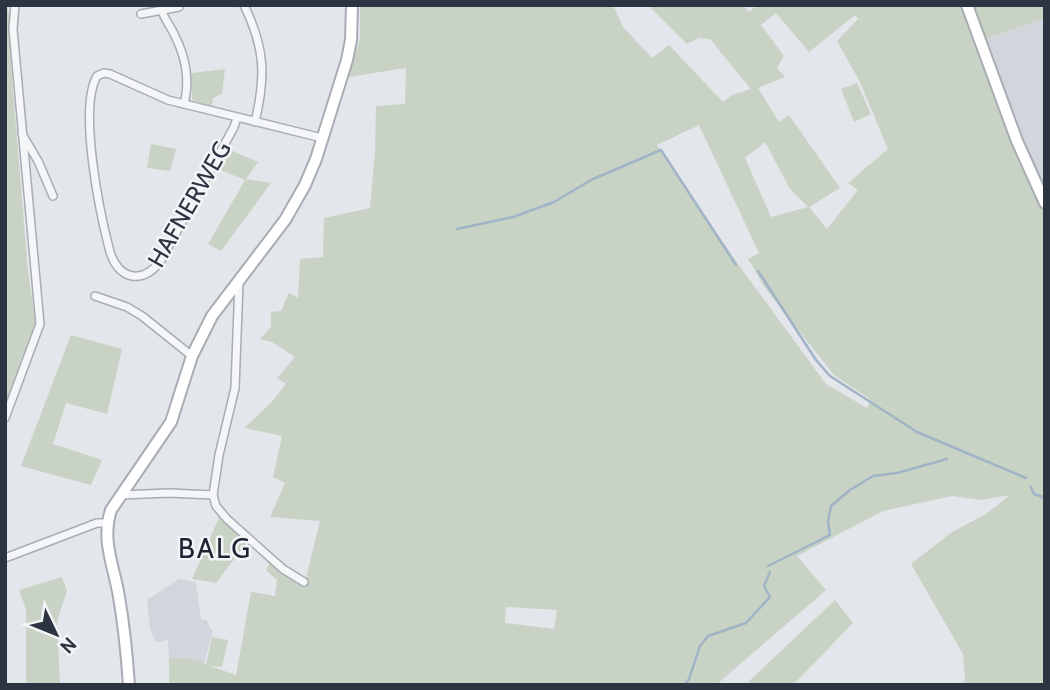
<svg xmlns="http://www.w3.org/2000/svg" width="1050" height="690" font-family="Cabin,sans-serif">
<rect width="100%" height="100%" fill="#e3e6ea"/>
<g fill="#d1d5dc">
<polygon points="1045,18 1045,193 1021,138 985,40"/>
<polygon points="179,579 196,582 201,619 207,620 210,629 213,630 204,664 191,659 169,658 168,640 156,642 150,629 147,600"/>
</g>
<g fill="#c8d3c5" fill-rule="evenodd">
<polygon points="5,5 11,16 9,31 13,91 28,272 36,324 5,407"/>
<path d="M360,5H613L623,27L652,58L669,45L723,102L732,95L751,89L710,39L699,38L687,44L648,5H743L749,12L757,5H964L1045,207V685H960L965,681L963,654L911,564L952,532L986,514L1010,495L981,500L952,496L883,511L797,556L826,590L716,685H169V658L191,659L206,664L212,637L228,640L222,667L210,666L236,675L251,592L275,596L277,580L266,570L272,559L305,582L320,521L270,517L285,483L273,477L282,436L244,428L271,403L286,384L277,378L295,357L272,342L260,339L271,327V312L281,311L289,293L298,298L300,259L323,257L324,218L370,208L375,152L376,106L405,104L406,68L348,77L360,38ZM776,13L809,52L855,15L858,19L837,41L859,80L888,149L848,183L858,190L827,229L809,207L840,188L789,115L779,122L758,88L785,77L777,68L784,56L761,25ZM699,125L759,253L748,259L765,288L834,375L871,400L867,408L826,384L738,264L657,145ZM765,142L790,189L808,207L771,217L745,158ZM506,607L557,610L554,629L505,623Z"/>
<polygon points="971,5 1045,5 1045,18 984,40"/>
<polygon points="225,69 222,94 213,98 212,106 192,100 192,73"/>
<polygon points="857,83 871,114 854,122 841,89"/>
<polygon points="151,144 176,149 170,171 147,168"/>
<polygon points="228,149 258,162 246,179 271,183 221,251 208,244 245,180 216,168"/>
<polygon points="71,335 122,349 107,414 66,403 53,444 102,460 91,485 21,466"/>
<polygon points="220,515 247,542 216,583 192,579"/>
<polygon points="62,577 67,591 57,621 60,685 26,685 26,609 19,590"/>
<polygon points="835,600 853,623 793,685 745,685"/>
</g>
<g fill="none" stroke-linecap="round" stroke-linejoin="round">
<g stroke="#a1b3c6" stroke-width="2.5">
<polyline points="457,229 513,217 554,202 591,180 661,150 736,265"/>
<polyline points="758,271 816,360 830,376 917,432 1026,478"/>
<polyline points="1031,487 1034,494 1045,498"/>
<polyline points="768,566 830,535 828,522 831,506 850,490 873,476 897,473 947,459"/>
<polyline points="685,685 689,679 700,646 708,636 746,623 770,597 764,586 770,572"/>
</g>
<g stroke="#a8adb4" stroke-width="10">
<g id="street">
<path d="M244,5C265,48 266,76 255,122"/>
<path d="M162,11C165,20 171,27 175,36C186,58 190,81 184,104"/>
<polyline points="141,14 179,7"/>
<path d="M237,118L234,127L160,262C141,285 119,279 110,252C100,214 78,109 97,76L104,73L110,74L168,100L322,138"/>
<polyline points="22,134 38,161 53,196"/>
<polyline points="239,282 235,388 219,455 213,495 216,506 227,519 283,569 304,582"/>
<polyline points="95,296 127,307 142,316 192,356"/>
<polyline points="5,418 40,324 13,29 15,5"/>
<polyline points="121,495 169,493 213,495"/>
<polyline points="5,558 97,523 107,523"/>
</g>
</g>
<g stroke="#a8adb4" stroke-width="14">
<g id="secondary">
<polyline points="967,5 1017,141 1045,203"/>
<path d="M129,685C127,656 124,626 119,597C114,566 101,541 111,510L171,422L192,356L212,316L285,220L305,185L316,159L347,60L351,40L352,5"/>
</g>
</g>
<use href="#street" stroke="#f5f6f8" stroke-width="7"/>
<use href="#secondary" stroke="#fff" stroke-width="10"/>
</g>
<g text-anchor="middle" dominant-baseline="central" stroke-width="5" stroke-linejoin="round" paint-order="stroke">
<g font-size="24" fill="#2c3341" stroke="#f3f4f7">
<text transform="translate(189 204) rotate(-60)">HAFNERWEG</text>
</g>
<g font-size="28" letter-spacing="2" fill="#1e2532" stroke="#f3f4f7">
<text x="215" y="548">BALG</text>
</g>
</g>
<rect width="1050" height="690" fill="none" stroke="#2c3341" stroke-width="14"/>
<g transform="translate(56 634) rotate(133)" stroke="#f3f4f7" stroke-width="5" paint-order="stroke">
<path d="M0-5L12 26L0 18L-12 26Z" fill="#2c3341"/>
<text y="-10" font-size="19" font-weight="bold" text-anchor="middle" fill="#2c3341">N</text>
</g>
</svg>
